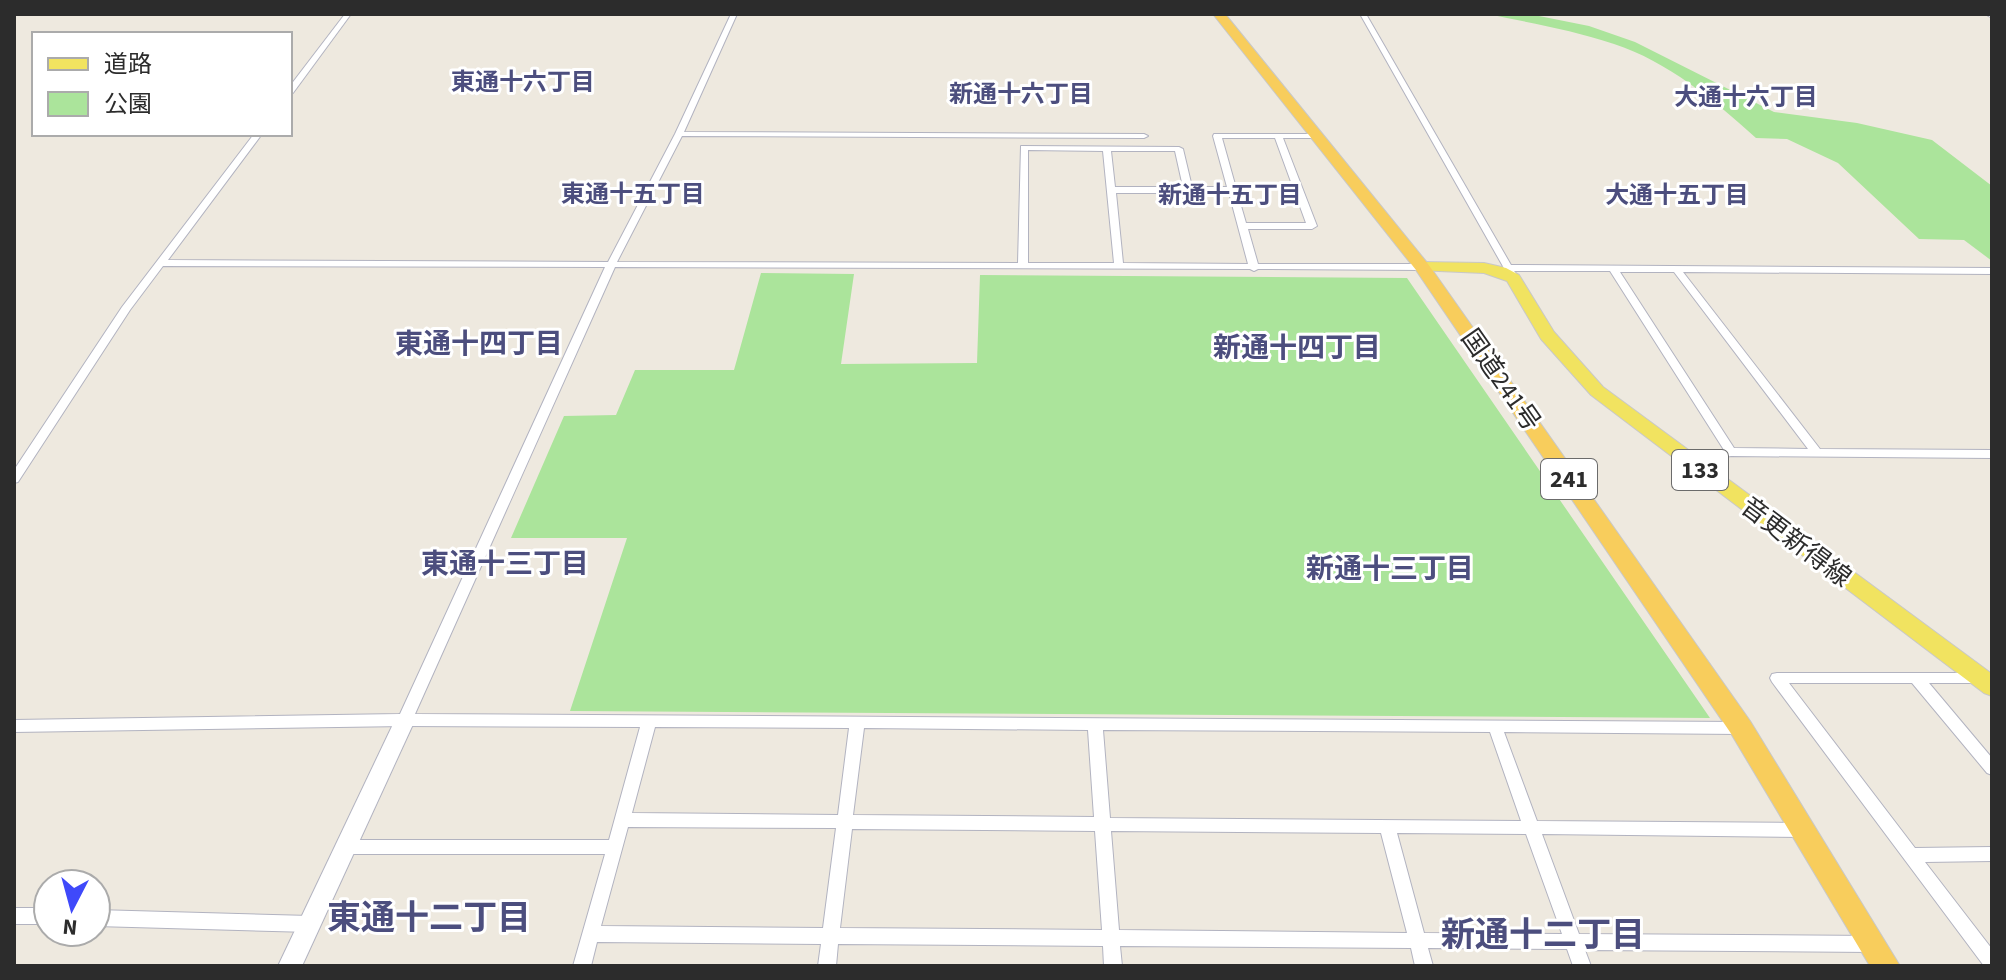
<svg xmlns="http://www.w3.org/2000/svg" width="2006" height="980" font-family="'Source Sans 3','Noto Sans JP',sans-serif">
<rect width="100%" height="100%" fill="#eee9df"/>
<g fill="#abe49b">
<path d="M1488,14H1529L1589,26L1635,42L1774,112L1857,123L1932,140L1992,186V261L1964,240L1919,239L1838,163L1787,139L1756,138C1715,101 1667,61 1614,44C1573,30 1530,23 1488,14Z"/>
<polygon points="761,273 854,274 841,364 977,363 980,275 1407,278 1710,718 570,711 627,538 511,538 564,416 616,415 635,370 734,370"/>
</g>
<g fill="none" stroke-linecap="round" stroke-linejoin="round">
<g stroke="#b2b3c0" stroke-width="2">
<g id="minor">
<polygon points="345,14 351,14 293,93 290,93 290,86"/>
<path d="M731,14H737L684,132L1144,134L1148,136L1144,138L682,136L617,262L1018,263L1021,146L1179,147L1183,149L1192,187H1227L1213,136L1214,134H1318L1322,136L1321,138H1283L1317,226L1312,229H1248L1258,264H1422L1427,267L1422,270L1258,269L1254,271L1250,269L615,267L415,714L1741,722L1746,724L1748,728L1746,732L1741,734L1504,732L1537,821L1804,823L1810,825L1812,830L1810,835L1804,837L1542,834L1579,934L1872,936L1878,938L1881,944L1878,950L1872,952L1585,950L1591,966H1573L1567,949L1428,948L1433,966H1415L1411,948L1120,946L1122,966H1104L1103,946L838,944L836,966H818L821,944L597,942L591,966H573L605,854H346L340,852L338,847L340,842L346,840H609L640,727L405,726L14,732V720L400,714L605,267L163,266L130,310L18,482L14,483V470L122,307L254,134H262L168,260L608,262L675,134ZM1222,138H1275L1306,223H1246L1237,192L1238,190L1236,188ZM1028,150L1103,151L1114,263H1028ZM1111,151H1175L1183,187H1115ZM1116,193H1229L1248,264L1123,263ZM655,727L849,728L838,815L632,813ZM864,728L1088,730L1094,817L853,815ZM1103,730L1490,732L1521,821L1110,818ZM628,827L836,828L823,928L601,926ZM852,829L1095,831L1102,930L840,928ZM1111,831L1381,833L1407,933L1119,930ZM1397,833L1526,834L1562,934L1424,933Z"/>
<path d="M1360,14H1366L1511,265L1992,268V274L1683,272L1820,449L1992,450V458L1731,456L1686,464L1682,463L1680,460L1682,457L1724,450L1610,271H1514L1517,275L1515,277H1509ZM1620,272H1674L1808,449L1734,448Z"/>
<polygon points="1985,14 1992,14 1992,18"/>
<polygon points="1777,673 1978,673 1983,674 1985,678 1983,682 1978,683 1929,683 1992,758 1992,775 1987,773 1912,683 1789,683 1915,848 1992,847 1992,861 1925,862 1992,949 1992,966 1984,966 1772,682 1770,678 1772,674"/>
<rect x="14" y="908" width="34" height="16"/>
<polygon points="96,910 310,916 316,919 318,924 316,929 310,932 96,926"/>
</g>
</g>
<g stroke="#b2b3c0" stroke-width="2">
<polygon id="tertiary" points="405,712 412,715 415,720 302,966 278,966 395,720 398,715"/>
</g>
<g stroke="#c8c8c8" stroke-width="2">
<polygon id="primary" points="1422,262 1484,263 1506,268 1519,275 1554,332 1603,387 1992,674 1992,696 1984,693 1591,395 1541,339 1507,281 1484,273 1416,270 1416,264"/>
</g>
<g stroke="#c8c8c8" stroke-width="2">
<polygon id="trunk" points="1213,14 1225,14 1428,264 1750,721 1900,966 1870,966 1732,735 1416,270"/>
</g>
<use href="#minor" fill="#fff" fill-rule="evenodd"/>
<use href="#tertiary" fill="#fff" fill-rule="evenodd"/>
<use href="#primary" fill="#f1e360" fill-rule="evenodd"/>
<use href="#trunk" fill="#f8cd5c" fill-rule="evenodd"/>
</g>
<g text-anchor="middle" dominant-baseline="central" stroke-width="6" stroke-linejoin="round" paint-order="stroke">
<g font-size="24" font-weight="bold" fill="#4c4e7e" stroke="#fff">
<text x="523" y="82">東通十六丁目</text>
<text x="1021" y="94">新通十六丁目</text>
<text x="1746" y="97">大通十六丁目</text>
<text x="633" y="194">東通十五丁目</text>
<text x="1230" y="195">新通十五丁目</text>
<text x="1677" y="195">大通十五丁目</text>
</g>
<g fill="#fff" stroke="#6b6b6b" stroke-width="2">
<rect x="1672" y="450" width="56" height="40" rx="6"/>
<rect x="1541" y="459" width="56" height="40" rx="6"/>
</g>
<g font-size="24" font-weight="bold" fill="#2c2c2c">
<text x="1700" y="470">133</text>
<text x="1569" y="479">241</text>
</g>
<g font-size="26" fill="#2c2c2c" stroke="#fff">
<text transform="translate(1501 380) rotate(55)">国道241号</text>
<text transform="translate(1796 542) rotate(37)">音更新得線</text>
</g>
<g font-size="28" font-weight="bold" fill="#4c4e7e" stroke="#fff">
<text x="479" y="344">東通十四丁目</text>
<text x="1297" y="348">新通十四丁目</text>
<text x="505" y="564">東通十三丁目</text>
<text x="1390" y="569">新通十三丁目</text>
</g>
<g font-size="34" font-weight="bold" fill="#4c4e7e" stroke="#fff">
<text x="429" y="918">東通十二丁目</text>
<text x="1543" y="935">新通十二丁目</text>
</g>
</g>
<rect width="2006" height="980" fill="none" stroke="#2c2c2c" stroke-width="32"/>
<rect x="32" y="32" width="260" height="104" fill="#ffffff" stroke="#ababab" stroke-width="2"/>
<rect x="48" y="58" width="40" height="12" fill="#f1e360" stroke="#ababab" stroke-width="2"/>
<text x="104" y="72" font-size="24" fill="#2c2c2c">道路</text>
<rect x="48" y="92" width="40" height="24" fill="#abe49b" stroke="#ababab" stroke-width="2"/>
<text x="104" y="112" font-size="24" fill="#2c2c2c">公園</text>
<g transform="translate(72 908) rotate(186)"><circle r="38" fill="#ffffff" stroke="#ababab" stroke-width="2"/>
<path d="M0-6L14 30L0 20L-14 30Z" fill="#3f49fa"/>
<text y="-12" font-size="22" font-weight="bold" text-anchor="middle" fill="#2c2c2c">N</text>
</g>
</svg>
